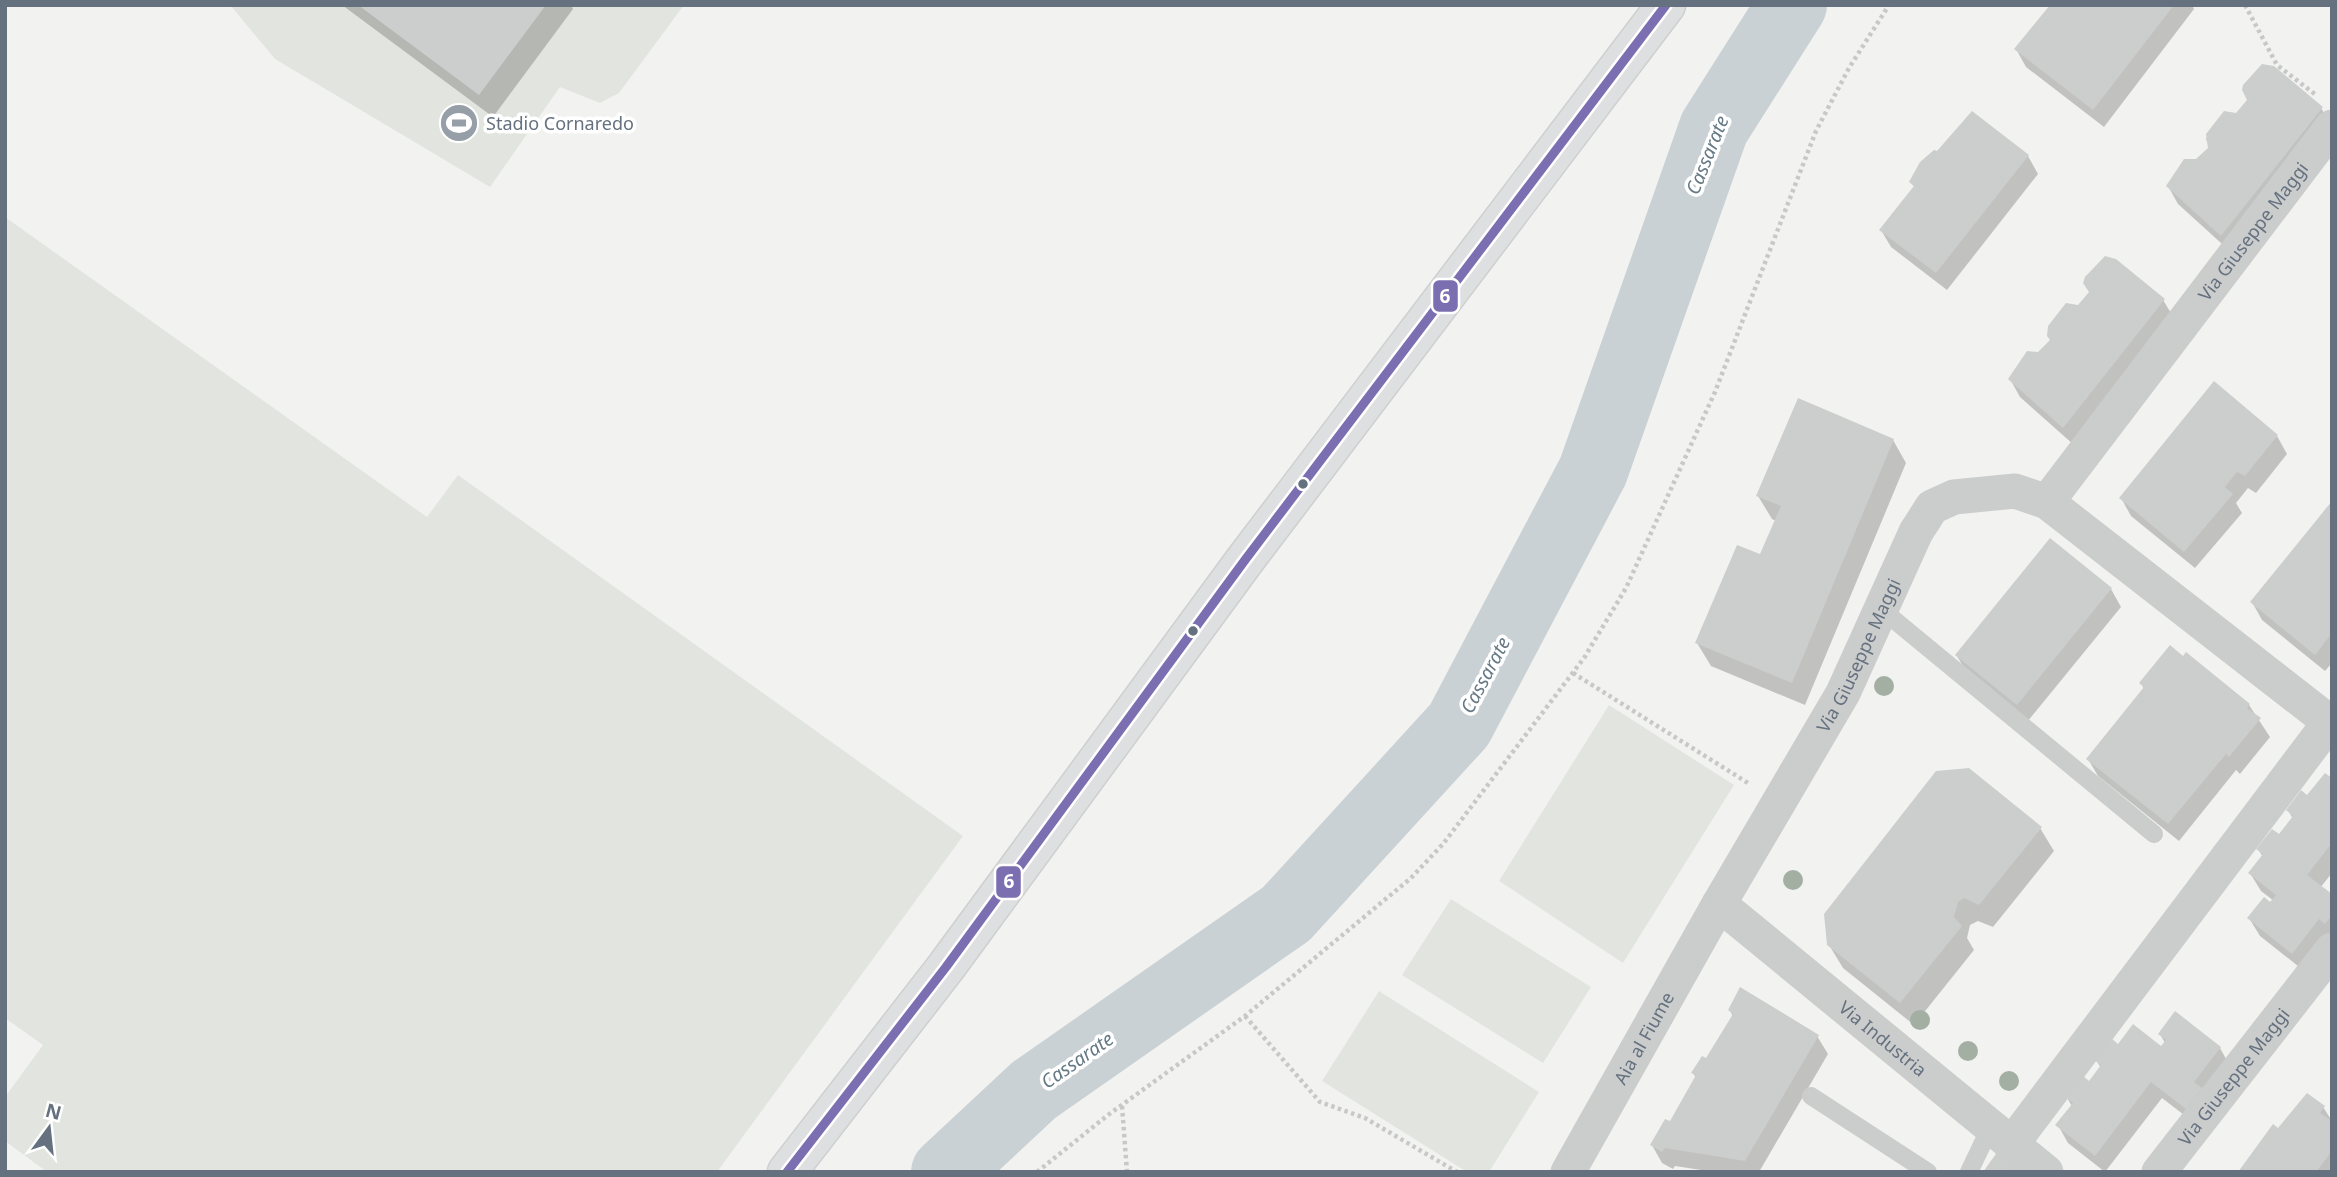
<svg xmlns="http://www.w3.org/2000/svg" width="2337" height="1177" font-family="'Noto Sans',sans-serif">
<rect width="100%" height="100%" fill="#f2f3f1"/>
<g fill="#e2e5df">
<polygon points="230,5 684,5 619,93 600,103 560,87 490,187 275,59"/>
<polygon points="5,217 427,517 458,475 963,836 717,1172 47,1172 5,1141 5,1097 43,1045 5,1018"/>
<polygon points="1609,705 1734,785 1623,963 1499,881"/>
<polygon points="1451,899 1591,987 1543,1063 1402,975"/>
<polygon points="1379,991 1539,1092 1489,1172 1467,1172 1322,1081"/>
</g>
<g fill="#0003">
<polygon points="342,5 571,5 573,9 493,117"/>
<polygon points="2048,5 2192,5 2194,9 2104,127 2026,67 2016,49 2050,8"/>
<polygon points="2249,100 2321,108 2332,126 2232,253 2178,204 2168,186 2210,148 2206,139 2225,113 2237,115"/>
<polygon points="2028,156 2038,174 1947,290 1891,247 1881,230 1915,188 1911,182"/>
<polygon points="2163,300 2174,318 2074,445 2020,397 2010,379 2039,353 2079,307"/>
<polygon points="2277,436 2287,454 2256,493 2248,488 2236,503 2242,513 2195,568 2131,516 2121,498"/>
<polygon points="1893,440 1906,463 1805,705 1711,666 1697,643 1761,557 1776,521 1772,519 1758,496"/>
<polygon points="2332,504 2332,663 2325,671 2262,620 2252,602"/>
<polygon points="2111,589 2121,607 2027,722 1967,673 1957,656"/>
<polygon points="2183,659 2249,705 2270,737 2240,774 2236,770 2179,841 2098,776 2088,759 2144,689 2141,683"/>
<polygon points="2332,780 2332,873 2320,888 2332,897 2332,937 2303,970 2260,936 2249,918 2274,901 2261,891 2250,873 2263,857 2258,849 2279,836 2293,819 2288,810"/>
<polygon points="2040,828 2054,851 1993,927 1978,921 1970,925 1967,938 1974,950 1914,1025 1843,968 1829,945"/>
<polygon points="1730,1010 1817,1036 1828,1054 1759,1172 1714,1172 1675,1166 1673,1169 1662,1163 1652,1145 1671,1124 1697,1079 1693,1073 1707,1060 1733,1017"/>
<polygon points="2160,1034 2220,1048 2230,1066 2197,1125 2162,1098 2105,1172 2068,1143 2058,1125 2072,1106 2067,1098 2090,1083 2101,1068 2096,1060 2118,1046 2161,1048 2165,1043"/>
<polygon points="2323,1107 2332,1121 2332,1172 2240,1172 2278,1130"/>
</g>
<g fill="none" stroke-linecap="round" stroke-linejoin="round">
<polyline stroke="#cad1d4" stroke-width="70" points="946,1172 1034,1090 1286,914 1459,725 1593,471 1714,128 1792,5"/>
</g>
<g fill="#cccdcd">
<polygon points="358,5 546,5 479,95"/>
<polygon points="2050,5 2174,5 2093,110 2014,49"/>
<polygon points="2262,64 2274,66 2323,107 2221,236 2166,186 2184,159 2196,159 2208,148 2206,134 2224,111 2236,113 2247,100 2242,90 2243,85"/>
<polygon points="1972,111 2029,155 1936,273 1879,230 1914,186 1909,182 1920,162 1934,150 1937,151"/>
<polygon points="2105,256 2116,259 2165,299 2063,428 2008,379 2027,351 2038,352 2050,340 2047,336 2048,326 2066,303 2078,305 2089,292 2083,283 2085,277"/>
<polygon points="2214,381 2278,435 2245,476 2237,472 2225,487 2233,494 2184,552 2119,498"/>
<polygon points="1798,398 1894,439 1792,683 1695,643 1737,545 1760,554 1781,506 1756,496"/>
<polygon points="2332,501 2332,633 2315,655 2250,602"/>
<polygon points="2050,538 2112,588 2017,705 1955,655"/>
<polygon points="2170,645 2183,656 2186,652 2250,704 2247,708 2261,718 2229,757 2226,754 2168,824 2086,759 2144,687 2139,683"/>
<polygon points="1969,768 2042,827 1979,905 1964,898 1958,902 1954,917 1962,926 1900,1003 1827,945 1824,914 1936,771"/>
<polygon points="2325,773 2332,778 2332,843 2307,875 2332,894 2332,915 2325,924 2319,919 2292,954 2247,918 2264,897 2270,902 2276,895 2248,873 2263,854 2256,849 2272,829 2279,834 2293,816 2286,810 2301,790 2307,795"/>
<polygon points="1740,987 1819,1035 1745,1161 1665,1148 1662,1152 1650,1145 1665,1119 1670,1121 1696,1075 1691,1073 1702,1056 1706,1058 1733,1014 1728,1010"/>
<polygon points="2175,1011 2221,1047 2194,1082 2202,1088 2186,1109 2151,1082 2095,1156 2055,1125 2073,1103 2065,1097 2082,1075 2089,1081 2101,1065 2094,1060 2111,1038 2118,1044 2133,1024 2161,1046 2166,1040 2158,1034"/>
<polygon points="2307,1093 2325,1106 2320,1113 2332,1121 2332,1151 2316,1172 2238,1172 2273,1124 2278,1128"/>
<polygon points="1998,1151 2025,1172 1983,1172"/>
</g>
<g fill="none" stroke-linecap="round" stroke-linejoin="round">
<g stroke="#cecfcf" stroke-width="41">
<polyline id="secondary" points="787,1172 946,967 1245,560 1666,5"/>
</g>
<g stroke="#c8c8c9" stroke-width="4.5" stroke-dasharray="3.5 3.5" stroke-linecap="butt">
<polyline points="2245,5 2277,65 2316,95"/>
<polyline points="1573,673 1748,783"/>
<polyline points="1245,1016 1320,1102 1365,1118 1457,1172"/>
<polyline points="1122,1106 1127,1172"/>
<polyline points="1037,1172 1108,1115 1245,1016 1411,878 1443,844 1584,658 1626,588 1715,392 1816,131 1849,68 1889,5"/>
</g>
<g stroke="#cbcccc" stroke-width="18">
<polyline points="1881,609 2154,834"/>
<polyline points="1811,1096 1928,1172"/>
<polyline points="1969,1172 1990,1128"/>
</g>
<g stroke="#cbcccc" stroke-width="35">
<path id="s1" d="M2047,502L2332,127"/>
<path id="s2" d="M1719,904L2046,1172"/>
<polyline points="2011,1145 2332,719"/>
<path id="s3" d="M1568,1172L1719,904L1843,693L1916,532L1932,507L1954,497L2015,491L2047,502L2332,724"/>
<path id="s4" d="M2159,1172L2332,950"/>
</g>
<use href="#secondary" stroke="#dedfe0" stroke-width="38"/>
<g stroke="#fff" stroke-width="14">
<polyline id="bus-1" points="787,1172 946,967 1245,560 1666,5"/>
</g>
<use href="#bus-1" stroke="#7b6fb1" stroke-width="9"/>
</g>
<g fill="#a4afa3">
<circle cx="1884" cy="686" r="10"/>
<circle cx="1793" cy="880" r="10"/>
<circle cx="1920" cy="1020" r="10"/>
<circle cx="1968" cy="1051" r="10"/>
<circle cx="2009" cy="1081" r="10"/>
</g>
<defs>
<g id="stadium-disc" transform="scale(2.0125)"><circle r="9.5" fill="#969ea7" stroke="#fff"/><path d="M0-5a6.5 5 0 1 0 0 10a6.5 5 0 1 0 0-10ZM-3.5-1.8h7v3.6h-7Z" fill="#fff"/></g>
</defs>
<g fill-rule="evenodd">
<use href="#stadium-disc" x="459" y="123"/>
</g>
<g fill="#65717f" stroke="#fff" stroke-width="2.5">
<circle cx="1303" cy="484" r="6"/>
<circle cx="1193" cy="631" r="6"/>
</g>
<g text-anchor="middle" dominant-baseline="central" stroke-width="7" stroke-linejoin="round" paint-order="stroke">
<g font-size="18" fill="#65717f" stroke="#fff" text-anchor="start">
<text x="486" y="123">Stadio Cornaredo</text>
</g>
<g font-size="18" fill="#65717f" stroke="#fff">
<text stroke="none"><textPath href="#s1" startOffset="340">Via Giuseppe Maggi</textPath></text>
<text stroke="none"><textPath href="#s3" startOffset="593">Via Giuseppe Maggi</textPath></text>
<text stroke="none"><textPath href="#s3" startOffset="154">Aia al Fiume</textPath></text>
<text stroke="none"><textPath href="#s2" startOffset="212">Via Industria</textPath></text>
<text stroke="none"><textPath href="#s4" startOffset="121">Via Giuseppe Maggi</textPath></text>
</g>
<g font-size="19" font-style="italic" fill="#657984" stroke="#fff">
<text transform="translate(1707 155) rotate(-68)">Cassarate</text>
<text transform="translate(1485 675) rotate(-62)">Cassarate</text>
<text transform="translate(1077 1060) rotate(-35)">Cassarate</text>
</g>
</g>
<g stroke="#fff" stroke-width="2.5">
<rect x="1432" y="279" width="27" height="34" rx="7" fill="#7b6fb1"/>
<rect x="995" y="865" width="27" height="34" rx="7" fill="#7b6fb1"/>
</g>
<g font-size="19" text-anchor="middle" font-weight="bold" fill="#fff">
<text x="1445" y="303">6</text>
<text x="1009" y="888">6</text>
</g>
<rect width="2337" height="1177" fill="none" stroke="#65717f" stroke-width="14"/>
<g transform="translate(49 1128) rotate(15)" stroke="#ffffff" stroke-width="5" paint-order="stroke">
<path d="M0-5L12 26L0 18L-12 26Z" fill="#65717f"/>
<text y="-10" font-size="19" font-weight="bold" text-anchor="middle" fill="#65717f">N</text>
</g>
</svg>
